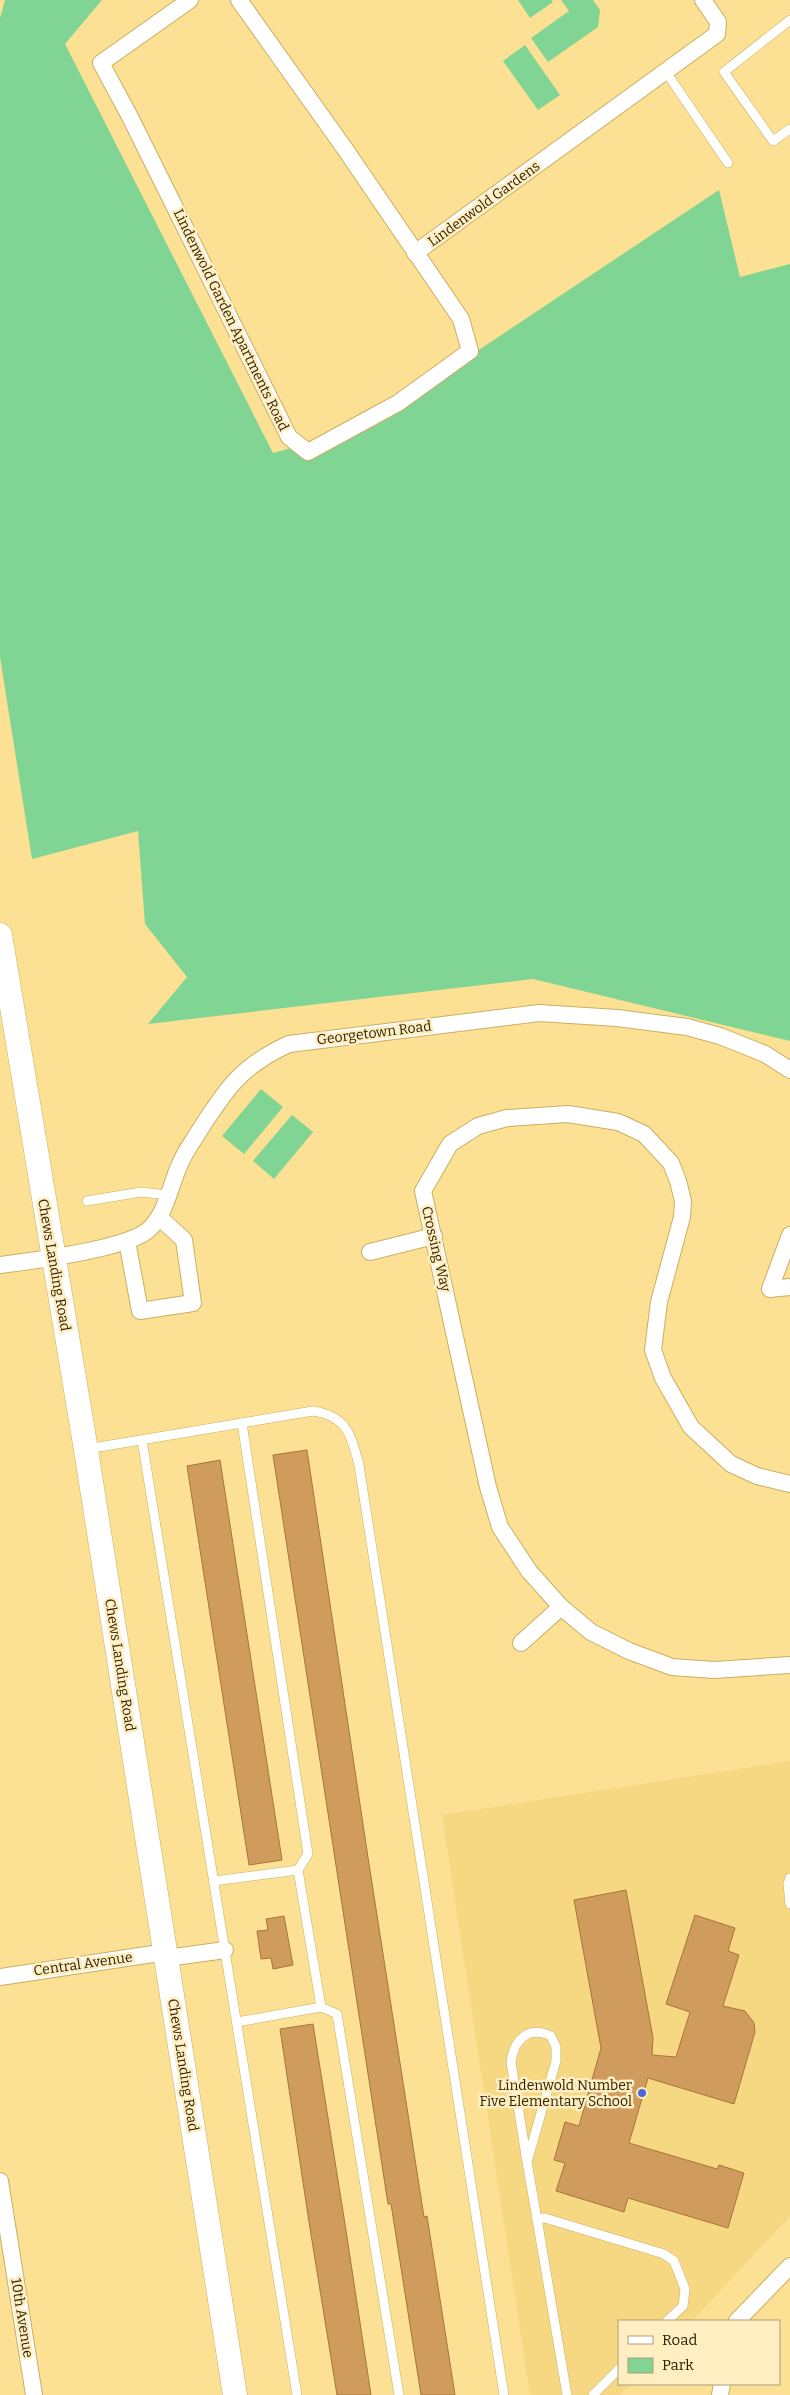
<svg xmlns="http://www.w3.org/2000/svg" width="790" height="2395" font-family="Bitter,serif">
<rect width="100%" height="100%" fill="#fce093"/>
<polygon fill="#f6d782" points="790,1761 790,2216 692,2321 619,2321 619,2384 631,2384 620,2395 530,2395 442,1815"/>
<g fill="#81d594">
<polygon points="5,0 102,0 65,44 273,453 360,429 719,190 740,277 790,264 790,1041 533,979 148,1024 187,977 145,924 138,831 32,859 0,657 0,18"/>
<polygon points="518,0 551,0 553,2 530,18"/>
<polygon points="561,0 593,0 600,10 598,27 548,62 531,38 569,11"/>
<polygon points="525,45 560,95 538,110 503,61"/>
<polygon points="261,1089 283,1107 244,1154 222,1136"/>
<polygon points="292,1115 313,1132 274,1179 253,1161"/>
</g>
<g fill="#d09c5e" stroke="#a77638">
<polygon points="307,1450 367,1851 424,2217 427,2216 455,2395 421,2395 391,2204 388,2204 273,1455"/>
<polygon points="220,1460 282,1860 249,1865 187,1466"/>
<polygon points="626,1890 653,2038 652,2055 676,2057 690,2012 666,2004 695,1915 735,1928 728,1951 739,1955 723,2006 745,2011 754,2023 755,2032 734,2104 648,2078 629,2143 717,2169 719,2165 744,2173 728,2228 628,2198 624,2212 556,2191 565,2163 554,2160 565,2122 579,2126 601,2048 574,1900"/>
<polygon points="284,1916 293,1965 273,1969 271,1958 261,1959 257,1931 268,1930 266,1919"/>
<polygon points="313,2024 345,2224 371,2395 337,2395 309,2222 280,2029"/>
</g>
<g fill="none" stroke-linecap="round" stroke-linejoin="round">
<g stroke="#caaf63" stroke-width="10">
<g id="lane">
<polyline points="790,20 724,72 773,141 790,129"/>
<polyline points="666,72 728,163"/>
<polyline points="87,1201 141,1192 168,1195"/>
<polyline points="242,1423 308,1854 298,1870"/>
<polyline points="142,1440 297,2395"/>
<path d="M87,1449L313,1411C347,1416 351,1435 359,1465L504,2395"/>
<polyline points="790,1878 788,1884 790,1904"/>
<polyline points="214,1881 298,1870 321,2007 237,2022"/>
<polyline points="321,2007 337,2014 399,2395"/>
<path d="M527,2162L511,2062C514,2040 528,2025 551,2036L556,2047V2061L527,2162L537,2219"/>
<polyline points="567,2395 537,2219 545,2218 664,2254 674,2261 685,2289 683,2306 667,2321"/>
<polyline points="593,2395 619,2369"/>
</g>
</g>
<g stroke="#caaf63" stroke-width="18">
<g id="street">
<polyline points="190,0 101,63 129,115 289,437 308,452 398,403 470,351 461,319 345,149 239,0"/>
<polyline points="415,253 717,34 718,22 703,0"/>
<polyline points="790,1235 770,1289 790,1287"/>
<polyline points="127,1241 140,1311 193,1303 184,1240 159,1217"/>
<polyline points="370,1252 434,1236"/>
<path d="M0,1265C32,1261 123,1249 147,1231C166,1216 170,1185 180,1164C185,1151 194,1140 201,1128C228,1086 243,1065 289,1044L539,1013L617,1018L687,1027L720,1036L765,1054L790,1070"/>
<polyline points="790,1484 757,1476 731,1464 691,1427 663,1378 653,1350 659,1302 682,1217 683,1201 678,1181 671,1163 644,1134 618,1122 568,1114 507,1118 478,1126 450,1144 423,1191 488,1487 500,1527 529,1571 561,1607 591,1632 629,1651 672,1667 714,1670 790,1665"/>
<polyline points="521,1643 561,1607"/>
<polyline points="167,1958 225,1950"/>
<polyline points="0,1977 166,1952"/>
<polyline points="0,2181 34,2395"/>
<polyline points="737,2321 790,2266"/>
<polyline points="720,2395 722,2384"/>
</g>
</g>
<g stroke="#caaf63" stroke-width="25">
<polyline id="secondary" points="0,935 86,1450 235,2395"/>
</g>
<use href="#lane" stroke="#fff" stroke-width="9"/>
<use href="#street" stroke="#fff" stroke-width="16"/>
<use href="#secondary" stroke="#fff" stroke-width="24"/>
</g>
<circle fill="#4c66db" stroke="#ffeec2" stroke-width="2" cx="642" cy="2093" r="5"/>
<g text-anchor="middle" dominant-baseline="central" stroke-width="5" stroke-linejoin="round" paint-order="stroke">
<g font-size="14" fill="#2e2303" stroke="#ffeec2">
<text transform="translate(484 204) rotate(-36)">Lindenwold Gardens</text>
<text transform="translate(231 320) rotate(64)">Lindenwold Garden Apartments Road</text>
<text transform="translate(374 1033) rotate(-7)">Georgetown Road</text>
<text transform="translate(436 1249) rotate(77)">Crossing Way</text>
<text transform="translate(54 1265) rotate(80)">Chews Landing Road</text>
<text transform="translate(120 1665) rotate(81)">Chews Landing Road</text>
<text transform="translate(83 1964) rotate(-8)">Central Avenue</text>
<text transform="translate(183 2065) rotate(81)">Chews Landing Road</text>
<text transform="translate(22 2318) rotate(81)">10th Avenue</text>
</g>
<g font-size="14" fill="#2e2303" stroke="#ffeec2" text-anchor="end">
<text x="632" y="2085">Lindenwold Number<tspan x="632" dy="16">Five Elementary School</tspan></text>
</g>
</g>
<rect x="618" y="2320" width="162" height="65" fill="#ffeec2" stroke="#ab9d76"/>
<rect x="628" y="2336" width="25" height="8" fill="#ffffff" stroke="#ab9d76"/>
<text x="662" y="2345" font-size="15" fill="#2e2303">Road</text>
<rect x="628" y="2358" width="25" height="15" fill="#81d594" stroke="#ab9d76"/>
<text x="662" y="2370" font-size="15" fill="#2e2303">Park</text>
</svg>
